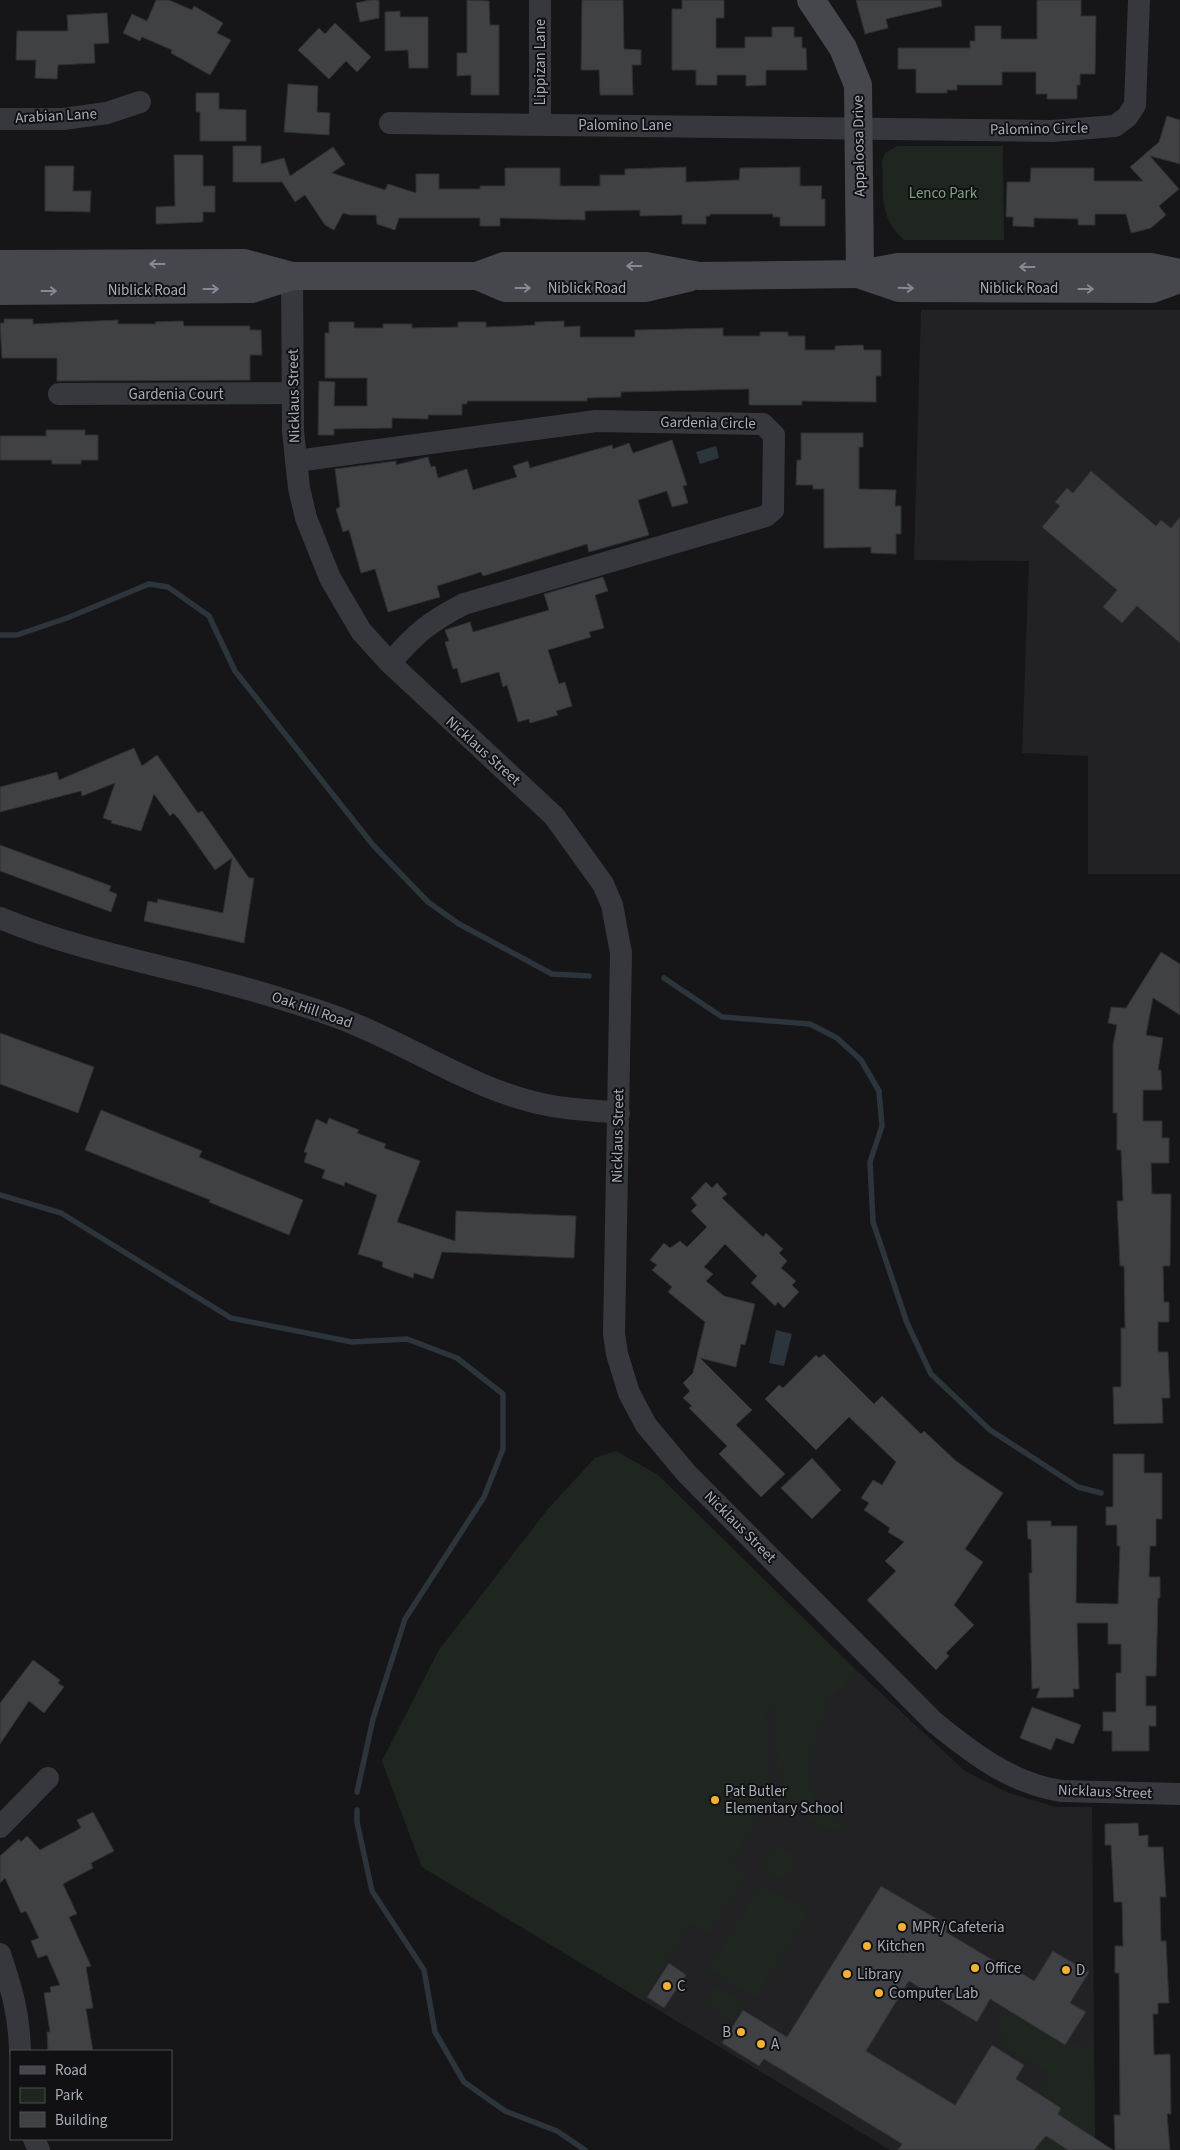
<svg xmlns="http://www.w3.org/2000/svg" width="1180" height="2150" font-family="'Source Sans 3',sans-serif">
<rect width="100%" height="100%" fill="#161618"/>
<g fill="#222225">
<polygon points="921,310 1180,310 1180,874 1088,874 1088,756 1022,753 1029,561 914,560"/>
<polygon points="616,1451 658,1475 854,1668 965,1771 1009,1793 1056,1807 1092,1807 1095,2150 890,2150 422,1867 382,1761 439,1650 548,1509 595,1458"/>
</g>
<g fill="#1e261f">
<path d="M897,146H1003L1004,240H904C878,217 884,193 882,161L885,153Z"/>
<path d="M616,1451L658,1475L854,1668L853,1680L828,1700L809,1764L810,1785L817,1800L847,1828C832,1834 825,1830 813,1821C805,1816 793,1810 788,1803C775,1787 776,1727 775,1705H767L770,1801L731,1863L747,1874L708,1935L691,1924L642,2000L422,1867L382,1761L439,1650L548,1509L595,1458Z"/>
<polygon points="775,1844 798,1858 784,1881 761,1867"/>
<polygon points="761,1883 809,1912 756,1998 708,1969"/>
<polygon points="716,1986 744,2003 732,2021 705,2004"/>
<polygon points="1006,2010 1066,2048 1071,2042 1094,2054 1095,2150 1035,2150 1061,2108 1037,2093 1050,2074 1004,2046 998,2021"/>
</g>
<g fill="#2c353c">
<polygon points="716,446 719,458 700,464 696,452"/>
<polygon points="776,1330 792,1334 784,1366 769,1363"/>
</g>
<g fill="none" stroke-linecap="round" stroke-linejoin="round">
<g stroke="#2c353c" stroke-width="5.5">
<polyline points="0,635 17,635 67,618 149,584 168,587 209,616 235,671 373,845 428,902 459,924 552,974 589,976"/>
<polyline points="664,978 722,1017 810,1024 837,1038 861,1060 879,1091 882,1126 870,1162 873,1222 907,1323 931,1374 990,1430 1078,1487 1101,1493"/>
<polyline points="0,1195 61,1213 231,1318 352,1342 407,1339 457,1358 503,1394 503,1449 484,1497 405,1619 373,1719 357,1792"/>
<polyline points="357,1810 357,1822 372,1891 424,1970 435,2032 464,2082 505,2111 557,2131 585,2150"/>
</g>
</g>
<g fill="#404145" stroke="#303034">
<polygon points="156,0 169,0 192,10 194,6 223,23 217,33 231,40 210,75 171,53 172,50 142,37 140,41 123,33 132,14 147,21"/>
<polygon points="370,0 379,0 379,18 360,22 356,3"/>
<polygon points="467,0 489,1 490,25 499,25 499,95 471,95 471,75 457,76 457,53 467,53"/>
<polygon points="582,0 623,0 624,49 641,50 641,65 632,65 633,95 600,95 599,70 581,70"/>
<polygon points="682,0 724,0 724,18 716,18 716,48 745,48 745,37 772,37 772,27 794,27 794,37 802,37 802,48 806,48 807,70 766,70 766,85 746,86 746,75 717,75 717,85 696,85 696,70 672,70 672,9 682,9"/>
<polygon points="856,0 941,0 942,6 886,19 888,28 865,34"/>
<polygon points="1037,0 1081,0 1081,16 1096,16 1095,74 1080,74 1080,85 1077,85 1077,99 1047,99 1047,94 1036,94 1036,72 1002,72 1002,85 957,85 957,90 947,90 947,93 916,93 916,69 898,69 898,48 970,48 970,41 975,41 975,26 1001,26 1001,39 1037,39"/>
<polygon points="400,11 400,17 428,17 428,68 409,68 408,50 385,51 385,12"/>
<polygon points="107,13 109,43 94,44 95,63 58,65 57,79 35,78 36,60 16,60 17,31 68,31 67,15"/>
<polygon points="335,23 371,57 357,72 346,61 329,79 298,50 319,28 325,34"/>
<polygon points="288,84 318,86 317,112 330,113 329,135 284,132"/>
<polygon points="196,93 219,93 219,109 246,110 246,141 200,141 200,112 196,112"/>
<polygon points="1167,116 1180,120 1180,164 1150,156 1179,189 1159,206 1166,215 1151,228 1131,233 1126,214 1095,214 1095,225 1078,225 1078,219 1034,218 1034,227 1013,226 1013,217 1006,217 1007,182 1030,182 1031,168 1094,168 1094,181 1143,181 1130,167 1159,142"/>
<polygon points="233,146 261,146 261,164 284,158 290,176 333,147 345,164 332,173 385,190 388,184 416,193 416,174 439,174 439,189 480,189 480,186 505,186 505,168 560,168 560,186 600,186 600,175 625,175 625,169 686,167 686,182 739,180 740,168 800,167 800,186 822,186 821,199 825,199 825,226 780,226 780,217 773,217 773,214 710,214 710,216 706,216 706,224 682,224 682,215 640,216 640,210 585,211 585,220 500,218 500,226 480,226 480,218 399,218 395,230 377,224 376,215 350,215 343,213 334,230 325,225 305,195 295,202 282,182 233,182"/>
<polygon points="174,155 203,155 203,186 215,186 215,212 203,212 203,222 156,224 156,207 175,206"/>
<polygon points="45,166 74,166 73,191 91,191 90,212 45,211"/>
<polygon points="4,319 33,319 33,324 118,320 118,324 156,324 155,322 183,321 184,326 250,326 250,330 261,330 262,355 250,355 250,380 57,381 57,358 2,358 0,323 4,323"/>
<polygon points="564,321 564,327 580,326 580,337 635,337 635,330 723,328 723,336 760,336 760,332 788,332 788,336 805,336 805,350 835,350 835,346 863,345 864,350 881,350 881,376 876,376 876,402 802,401 802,405 749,405 749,389 621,392 621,397 587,398 587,401 467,401 467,404 462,404 462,415 428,415 428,419 392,418 392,428 334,429 334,435 318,435 319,381 335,382 334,406 367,406 367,378 325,378 325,333 329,333 329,322 354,322 354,328 383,328 383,324 412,324 412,328 458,327 458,322 486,322 486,327 519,326 535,325 535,322"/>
<polygon points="46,430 85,430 85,435 98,435 98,460 81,460 81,464 52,464 52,460 0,460 0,436 46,436"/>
<polygon points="801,433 863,433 863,447 859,447 859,489 896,490 895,506 901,506 901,534 896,534 896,554 871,553 871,547 824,548 824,489 813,489 813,485 796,485 797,460 801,460"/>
<polygon points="672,440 687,485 683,486 688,503 672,507 667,491 638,500 649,535 589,552 587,544 483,576 481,572 437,586 440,597 388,612 375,569 361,573 349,530 343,532 336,509 340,507 335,469 396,461 396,465 428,457 431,467 435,466 438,478 467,469 473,490 517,477 513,466 528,461 530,468 612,445 613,449 629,443 633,453"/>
<polygon points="1091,471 1156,526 1161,520 1171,528 1180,517 1180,643 1137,606 1122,623 1103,607 1117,590 1042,527 1060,506 1055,502 1067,488 1073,493"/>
<polygon points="603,577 608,591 595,595 604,628 589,632 591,637 548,650 559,684 565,682 572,706 556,711 558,715 530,723 529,719 518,722 507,685 503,687 499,672 461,683 457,668 453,669 445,642 449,641 445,630 470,622 473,632 549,610 544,594"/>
<polygon points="134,748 142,766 157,755 198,813 202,811 249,878 254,878 244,943 144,921 148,901 157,903 158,899 223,913 232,858 215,870 179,819 173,813 170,816 154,794 141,831 111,823 112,821 103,818 115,783 82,796 81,791 0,812 0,787 57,772 59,780"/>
<polygon points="0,845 111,886 109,891 117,894 111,912 0,871"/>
<polygon points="1161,952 1180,964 1180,1015 1153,998 1146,1035 1163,1038 1158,1070 1161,1070 1162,1090 1143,1090 1143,1121 1162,1121 1162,1138 1169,1138 1169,1163 1151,1163 1152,1194 1171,1194 1170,1266 1163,1266 1164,1302 1169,1302 1169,1322 1158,1322 1158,1352 1168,1352 1170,1398 1162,1398 1163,1423 1114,1424 1113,1387 1121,1387 1121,1328 1125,1328 1124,1266 1120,1266 1117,1201 1123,1201 1121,1150 1117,1150 1117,1113 1113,1113 1113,1045 1117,1025 1108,1023 1111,1007 1126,1008"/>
<polygon points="0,1033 94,1067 78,1113 0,1084"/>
<polygon points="101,1110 202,1151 199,1157 303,1200 289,1235 209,1202 210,1200 85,1150"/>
<polygon points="329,1118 359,1130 357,1133 386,1144 384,1148 420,1161 397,1222 455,1241 456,1211 576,1216 574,1258 442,1252 433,1279 414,1273 413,1278 382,1267 383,1262 358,1254 377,1195 345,1182 344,1186 322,1178 325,1170 304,1162 307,1153 304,1152 316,1119 327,1124"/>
<polygon points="706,1182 712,1188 717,1183 727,1194 722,1198 763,1237 766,1233 783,1249 779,1253 787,1261 781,1268 796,1281 792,1285 799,1292 784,1308 778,1302 775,1306 751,1283 757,1276 725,1244 704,1267 713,1274 706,1281 724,1296 755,1304 745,1345 741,1344 736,1367 700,1358 752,1410 736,1425 785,1474 761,1497 719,1454 727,1446 689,1408 692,1406 683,1398 690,1391 683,1383 693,1373 705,1322 668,1292 672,1287 652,1270 657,1265 650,1260 664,1243 670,1248 680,1241 687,1247 707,1227 691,1211 697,1205 691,1198"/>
<polygon points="824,1354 874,1404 882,1396 921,1434 924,1431 956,1461 1003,1493 965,1549 983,1562 954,1605 974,1625 946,1653 949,1656 936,1670 867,1600 896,1571 885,1561 904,1542 888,1532 890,1528 864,1510 869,1503 861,1498 873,1480 882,1485 896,1462 849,1417 816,1450 765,1399 779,1385 783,1388 816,1355 819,1358"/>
<polygon points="1113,1454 1144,1454 1144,1473 1162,1473 1162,1519 1156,1519 1156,1546 1150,1546 1149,1577 1160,1577 1160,1598 1158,1598 1156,1676 1146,1676 1146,1706 1156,1706 1156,1726 1149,1726 1149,1751 1112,1751 1112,1731 1103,1731 1103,1712 1116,1712 1116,1673 1121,1673 1121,1644 1108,1644 1108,1623 1077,1623 1079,1689 1073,1689 1074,1697 1036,1698 1040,1688 1032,1689 1029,1573 1032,1573 1031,1539 1028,1539 1027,1521 1051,1521 1051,1526 1077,1526 1076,1603 1118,1604 1120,1546 1117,1546 1117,1525 1106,1525 1106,1507 1113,1507"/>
<polygon points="812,1458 841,1490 812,1519 781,1488"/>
<polygon points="33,1660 60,1680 58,1683 64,1687 44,1713 29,1701 0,1744 0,1703"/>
<polygon points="1032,1707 1081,1725 1073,1744 1056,1738 1051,1750 1020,1738"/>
<polygon points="93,1812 114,1851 91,1863 93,1868 63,1884 77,1914 69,1917 91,1966 86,1967 93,2008 86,2009 93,2051 48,2051 47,2032 50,2032 44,1993 51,1992 50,1987 60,1985 47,1955 38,1958 31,1941 39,1938 26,1911 21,1913 5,1878 0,1883 0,1856 19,1839 21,1842 27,1836 40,1850 81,1828 77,1820"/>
<polygon points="1138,1823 1139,1836 1148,1835 1148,1847 1163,1847 1166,1897 1160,1897 1161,1941 1166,1941 1169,2003 1158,2003 1158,2014 1153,2014 1154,2055 1170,2054 1171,2114 1167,2114 1170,2150 1115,2150 1114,2115 1120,2115 1119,1973 1115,1973 1115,1946 1123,1946 1122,1902 1114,1902 1111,1845 1105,1845 1105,1824"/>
<polygon points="881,1886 949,1926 946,1932 1018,1975 1020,1972 1034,1981 1053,1951 1089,1972 1070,2003 1086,2012 1065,2045 990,1999 977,2022 909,1981 866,2051 955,2105 992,2045 1024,2065 1016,2079 1061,2108 1058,2114 1113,2150 1068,2150 1046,2136 1034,2150 898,2150 902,2144 764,2059 759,2066 722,2043 743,2010 787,2037"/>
<polygon points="669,1963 686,1975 664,2008 647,1997"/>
</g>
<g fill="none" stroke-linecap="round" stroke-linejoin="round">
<g stroke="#37383d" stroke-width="22">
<polyline points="540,0 540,124"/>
<polyline points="0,119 63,119 107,113 140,102"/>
<polyline points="390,123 1052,131 1115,126 1127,117 1135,105 1139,0"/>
<path d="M292,276L293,431L299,488L306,518L330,578L361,631L390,663L554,816L603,884L612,905L621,953L614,1334L617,1354L629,1393L646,1425L687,1474L934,1722C972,1753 1012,1784 1062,1791L1180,1794"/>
<polyline points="59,394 293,393"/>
<path d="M296,461L596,421L763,424L774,435L773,510L766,516L464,604C429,622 416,633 390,663"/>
<path d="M0,918C94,957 195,970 291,1002C314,1009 337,1016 359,1026C421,1052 480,1092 547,1105C570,1110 595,1110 619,1113"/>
<polyline points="0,1827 48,1778"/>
<path d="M0,1954C12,1990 19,2013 20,2051"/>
<polyline points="34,2139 39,2150"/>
</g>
<g stroke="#45474d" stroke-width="28">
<polyline points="811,0 843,48 858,85 860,274"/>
<polyline points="0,264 244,263 292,276 477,276 504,266 646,266 699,276 860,274 898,267 1151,267 1180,273"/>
<polyline points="861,275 899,288 1152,289 1180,279"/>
<polyline points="477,276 505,288 646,288 688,278"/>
<polyline points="0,291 252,289 292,276"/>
</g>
</g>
<defs><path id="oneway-shaft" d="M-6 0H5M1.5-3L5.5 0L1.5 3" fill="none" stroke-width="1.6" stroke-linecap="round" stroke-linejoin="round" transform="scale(1.25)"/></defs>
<g stroke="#858993">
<use href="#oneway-shaft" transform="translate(157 264) rotate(180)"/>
<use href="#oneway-shaft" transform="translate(634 266) rotate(180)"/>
<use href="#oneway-shaft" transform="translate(1027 267) rotate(180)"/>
<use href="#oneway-shaft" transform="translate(523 288)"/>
<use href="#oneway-shaft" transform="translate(906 288) rotate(2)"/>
<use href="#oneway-shaft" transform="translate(211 289)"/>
<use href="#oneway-shaft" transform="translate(1086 289)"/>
<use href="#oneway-shaft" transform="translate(49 291)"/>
</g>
<g fill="#f2b134" stroke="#111113" stroke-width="2">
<circle cx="715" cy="1800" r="5"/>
<circle cx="902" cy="1927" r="5"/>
<circle cx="867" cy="1946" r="5"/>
<circle cx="975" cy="1968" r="5"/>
<circle cx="1066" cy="1970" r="5"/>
<circle cx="847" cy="1974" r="5"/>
<circle cx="667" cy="1986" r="5"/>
<circle cx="879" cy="1993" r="5"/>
<circle cx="741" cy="2032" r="5"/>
<circle cx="761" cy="2044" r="5"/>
</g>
<g text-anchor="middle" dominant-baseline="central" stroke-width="4" stroke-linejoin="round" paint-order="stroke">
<g font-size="15" fill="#a8adb8" stroke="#111113">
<text transform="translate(540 62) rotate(-90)">Lippizan Lane</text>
<text transform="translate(56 116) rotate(-3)">Arabian Lane</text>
<text x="625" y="125">Palomino Lane</text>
<text transform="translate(1039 129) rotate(-1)">Palomino Circle</text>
<text transform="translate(859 146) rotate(-91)">Appaloosa Drive</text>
<text x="587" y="288">Niblick Road</text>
<text x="1019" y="288">Niblick Road</text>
<text x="147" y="290">Niblick Road</text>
<text x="176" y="394">Gardenia Court</text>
<text transform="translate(294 396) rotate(-91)">Nicklaus Street</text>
<text transform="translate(708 423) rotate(1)">Gardenia Circle</text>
<text transform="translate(483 751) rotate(42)">Nicklaus Street</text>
<text transform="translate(312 1010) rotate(19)">Oak Hill Road</text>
<text transform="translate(618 1136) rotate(-89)">Nicklaus Street</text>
<text transform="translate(740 1527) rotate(45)">Nicklaus Street</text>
<text transform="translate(1105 1792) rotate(2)">Nicklaus Street</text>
</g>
<g font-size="15" fill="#7fa381" stroke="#111113">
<text x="943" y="193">Lenco Park</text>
</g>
<g font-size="15" fill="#a8adb8" stroke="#111113" text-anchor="start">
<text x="725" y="1791">Pat Butler<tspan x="725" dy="17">Elementary School</tspan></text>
<text x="912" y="1927">MPR/ Cafeteria</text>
<text x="877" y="1946">Kitchen</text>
<text x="985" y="1968">Office</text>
<text x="1076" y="1970">D</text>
<text x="857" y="1974">Library</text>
<text x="677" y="1986">C</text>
<text x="889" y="1993">Computer Lab</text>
<text x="731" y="2032" text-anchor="end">B</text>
<text x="771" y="2044">A</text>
</g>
</g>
<rect x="10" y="2050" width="162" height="90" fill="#111113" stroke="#4d4f55"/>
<rect x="20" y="2066" width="25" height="8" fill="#45474d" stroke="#4d4f55"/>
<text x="55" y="2075" font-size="15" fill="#a8adb8">Road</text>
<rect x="20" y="2088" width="25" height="15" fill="#1e261f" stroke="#4d4f55"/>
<text x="55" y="2100" font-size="15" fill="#a8adb8">Park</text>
<rect x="20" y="2112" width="25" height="15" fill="#404145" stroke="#4d4f55"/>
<text x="55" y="2125" font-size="15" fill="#a8adb8">Building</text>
</svg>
